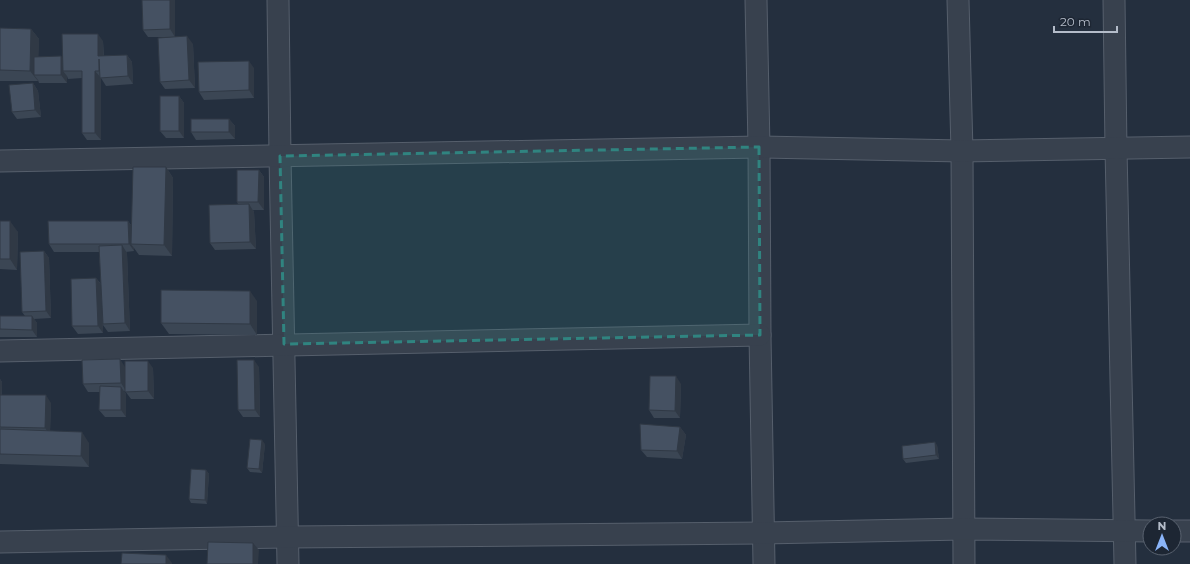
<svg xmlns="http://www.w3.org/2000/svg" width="1190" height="564" font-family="Montserrat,sans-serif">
<rect width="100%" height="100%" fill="#242f3e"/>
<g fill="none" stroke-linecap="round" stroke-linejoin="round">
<g stroke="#565f6c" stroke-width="23">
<g id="minor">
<polyline points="278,0 280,156 288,564"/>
<polyline points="756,0 759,147 760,335 764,564"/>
<polyline points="958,0 962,151 964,564"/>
<polyline points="1114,0 1116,149 1125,564"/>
<polyline points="0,161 759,147 962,151 1190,147"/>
<polyline points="0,351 760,335"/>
<polyline points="1174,531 1190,531"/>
<polyline points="0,542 288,537 763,533 964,529 1150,531"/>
</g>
</g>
<use href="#minor" stroke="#38414e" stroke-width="21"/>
</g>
<g fill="#3b4654">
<polygon points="142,0 175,0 175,37 148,37 143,30"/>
<polygon points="0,28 31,29 39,39 38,57 63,58 103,41 104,56 127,55 132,62 133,84 106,86 101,78 101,140 87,140 82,133 82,78 68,79 67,76 67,83 39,83 38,80 38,81 0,81"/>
<polygon points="193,44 195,88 165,89 160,82"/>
<polygon points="254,68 254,98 204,100 199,92"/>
<polygon points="33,83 38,91 41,117 17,119 12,112"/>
<polygon points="179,96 184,103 184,138 166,138 160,131"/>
<polygon points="229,119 235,126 235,139 196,140 191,132"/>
<polygon points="166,167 173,178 172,256 139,255 134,248 134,251 126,252 127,253 130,331 108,332 103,325 103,333 78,334 72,326 96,278 101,284 99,252 54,252 49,244 128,221 131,225"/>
<polygon points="259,170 264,177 264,210 253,210 254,212 256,249 215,250 210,243 238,204 237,202"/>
<polygon points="0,221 18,232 17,270 0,269"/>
<polygon points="44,251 49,258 51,318 34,319 37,323 37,337 0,337 0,316 25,316 22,312"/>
<polygon points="257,301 257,335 169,334 161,323"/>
<polygon points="125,367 153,368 154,399 131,399 125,391 124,391 126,394 126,417 105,417 99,410 100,392 88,392 83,384"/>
<polygon points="259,367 260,417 243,417 238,410"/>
<polygon points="0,379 2,382 2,395 51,403 50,431 89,443 89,467 0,464"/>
<polygon points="681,384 680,418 654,418 649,410"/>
<polygon points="680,427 686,435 682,459 647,457 641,450"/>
<polygon points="265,444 262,473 250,472 247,468"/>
<polygon points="937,445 939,459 906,463 903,459"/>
<polygon points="206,470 209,474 207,504 191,503 189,499"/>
</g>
<g fill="#303945">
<polygon points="170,0 175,0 175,37 170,29"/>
<polygon points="31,29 39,39 38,75 34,75 38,80 38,81 30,71"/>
<polygon points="98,34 103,41 104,64 98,56"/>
<polygon points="187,36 193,44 195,88 189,80"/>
<polygon points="127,55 132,62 133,84 128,76"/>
<polygon points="61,56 67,64 63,71 67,76 67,83 61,75"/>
<polygon points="249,61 254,68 254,98 249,90"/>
<polygon points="95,71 101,78 101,140 95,133"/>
<polygon points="33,83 38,91 41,117 35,110"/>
<polygon points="179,96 184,103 184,138 179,131"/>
<polygon points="229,119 235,126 235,139 229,132"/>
<polygon points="166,167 173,178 172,256 164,245"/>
<polygon points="259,170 264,177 264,210 258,202"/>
<polygon points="249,204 254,212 256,249 250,242"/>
<polygon points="10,221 18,232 17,270 10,259"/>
<polygon points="128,221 133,228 131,244 134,248 134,251 129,244"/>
<polygon points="122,245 127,253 130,331 125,323"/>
<polygon points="44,251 49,258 51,318 46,311"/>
<polygon points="96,278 102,286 103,333 98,326"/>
<polygon points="250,291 257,301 257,335 250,324"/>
<polygon points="32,316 37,323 37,337 32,330"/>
<polygon points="120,359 125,367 126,391 121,383"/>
<polygon points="254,360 259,367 260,417 255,410"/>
<polygon points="148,361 153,368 154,399 148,391"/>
<polygon points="676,376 681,384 680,418 675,411"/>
<polygon points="0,379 2,382 1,427 0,427"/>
<polygon points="121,387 126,394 126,417 121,410"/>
<polygon points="46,395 51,403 50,435 45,428"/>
<polygon points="680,427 686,435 682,459 677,451"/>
<polygon points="82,432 89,443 89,467 81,456"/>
<polygon points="262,440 265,444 262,473 259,469"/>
<polygon points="935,442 937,445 939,459 936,455"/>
<polygon points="206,470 209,474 207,504 205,500"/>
<polygon points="253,543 259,550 258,564 253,564"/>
<polygon points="166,555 172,563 172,564 166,564"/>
</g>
<g fill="#455162" stroke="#303945">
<polygon points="142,0 170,0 170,29 143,30"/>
<polygon points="0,28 31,29 30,71 0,70"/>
<polygon points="62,34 98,34 98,56 127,55 128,76 100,78 99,59 99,71 95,71 95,133 82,133 82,71 63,71"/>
<polygon points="187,36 189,80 160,82 158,38"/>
<polygon points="61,56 61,75 34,75 34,57"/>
<polygon points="249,61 249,90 199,92 198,62"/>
<polygon points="33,83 35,110 12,112 9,85"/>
<rect x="160" y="96" width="19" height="35"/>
<rect x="191" y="119" width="38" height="13"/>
<polygon points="133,167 166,167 164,245 131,244"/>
<polygon points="237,170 259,170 258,202 237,202"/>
<polygon points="249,204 250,242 210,243 209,205"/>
<rect x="0" y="221" width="10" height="38"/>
<polygon points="48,221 128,221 129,244 49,244"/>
<polygon points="122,245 125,323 103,324 99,246"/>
<polygon points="44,251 46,311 22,312 20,252"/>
<polygon points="96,278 98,326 72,326 71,279"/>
<polygon points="161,290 250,291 250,324 161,323"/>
<polygon points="0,316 32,316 32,330 0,329"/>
<polygon points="120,359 121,383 83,384 82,360"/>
<polygon points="237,360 254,360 255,410 238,410"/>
<polygon points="125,361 148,361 148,391 125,392"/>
<polygon points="650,376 676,376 675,411 649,410"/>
<polygon points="100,386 121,387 121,410 99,410"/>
<polygon points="0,395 46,395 45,428 0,427"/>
<polygon points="640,424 680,427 677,451 641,450"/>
<polygon points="0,429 82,432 81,456 0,454"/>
<polygon points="250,439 262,440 259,469 247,468"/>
<polygon points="935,442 936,455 903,459 902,446"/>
<polygon points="191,469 206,470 205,500 189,499"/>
<polygon points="208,542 253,543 253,564 207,564"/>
<polygon points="122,553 166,555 166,564 121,564"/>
</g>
<path fill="#308480" fill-opacity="0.2" stroke="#308480" stroke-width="3" stroke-dasharray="8 5" stroke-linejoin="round" d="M759,147L760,335L284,344L280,156Z"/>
<g transform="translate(1162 536)"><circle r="19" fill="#1d2633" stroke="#59626f"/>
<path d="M0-3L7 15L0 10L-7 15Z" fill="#8ab4f8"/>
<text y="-6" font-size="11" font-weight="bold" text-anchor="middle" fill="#b4bcc9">N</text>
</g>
<path d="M1054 26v6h63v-6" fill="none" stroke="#b4bcc9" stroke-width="2"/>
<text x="1060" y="26" font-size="12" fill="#b4bcc9" stroke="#1d2633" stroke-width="3" paint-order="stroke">20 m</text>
</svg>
